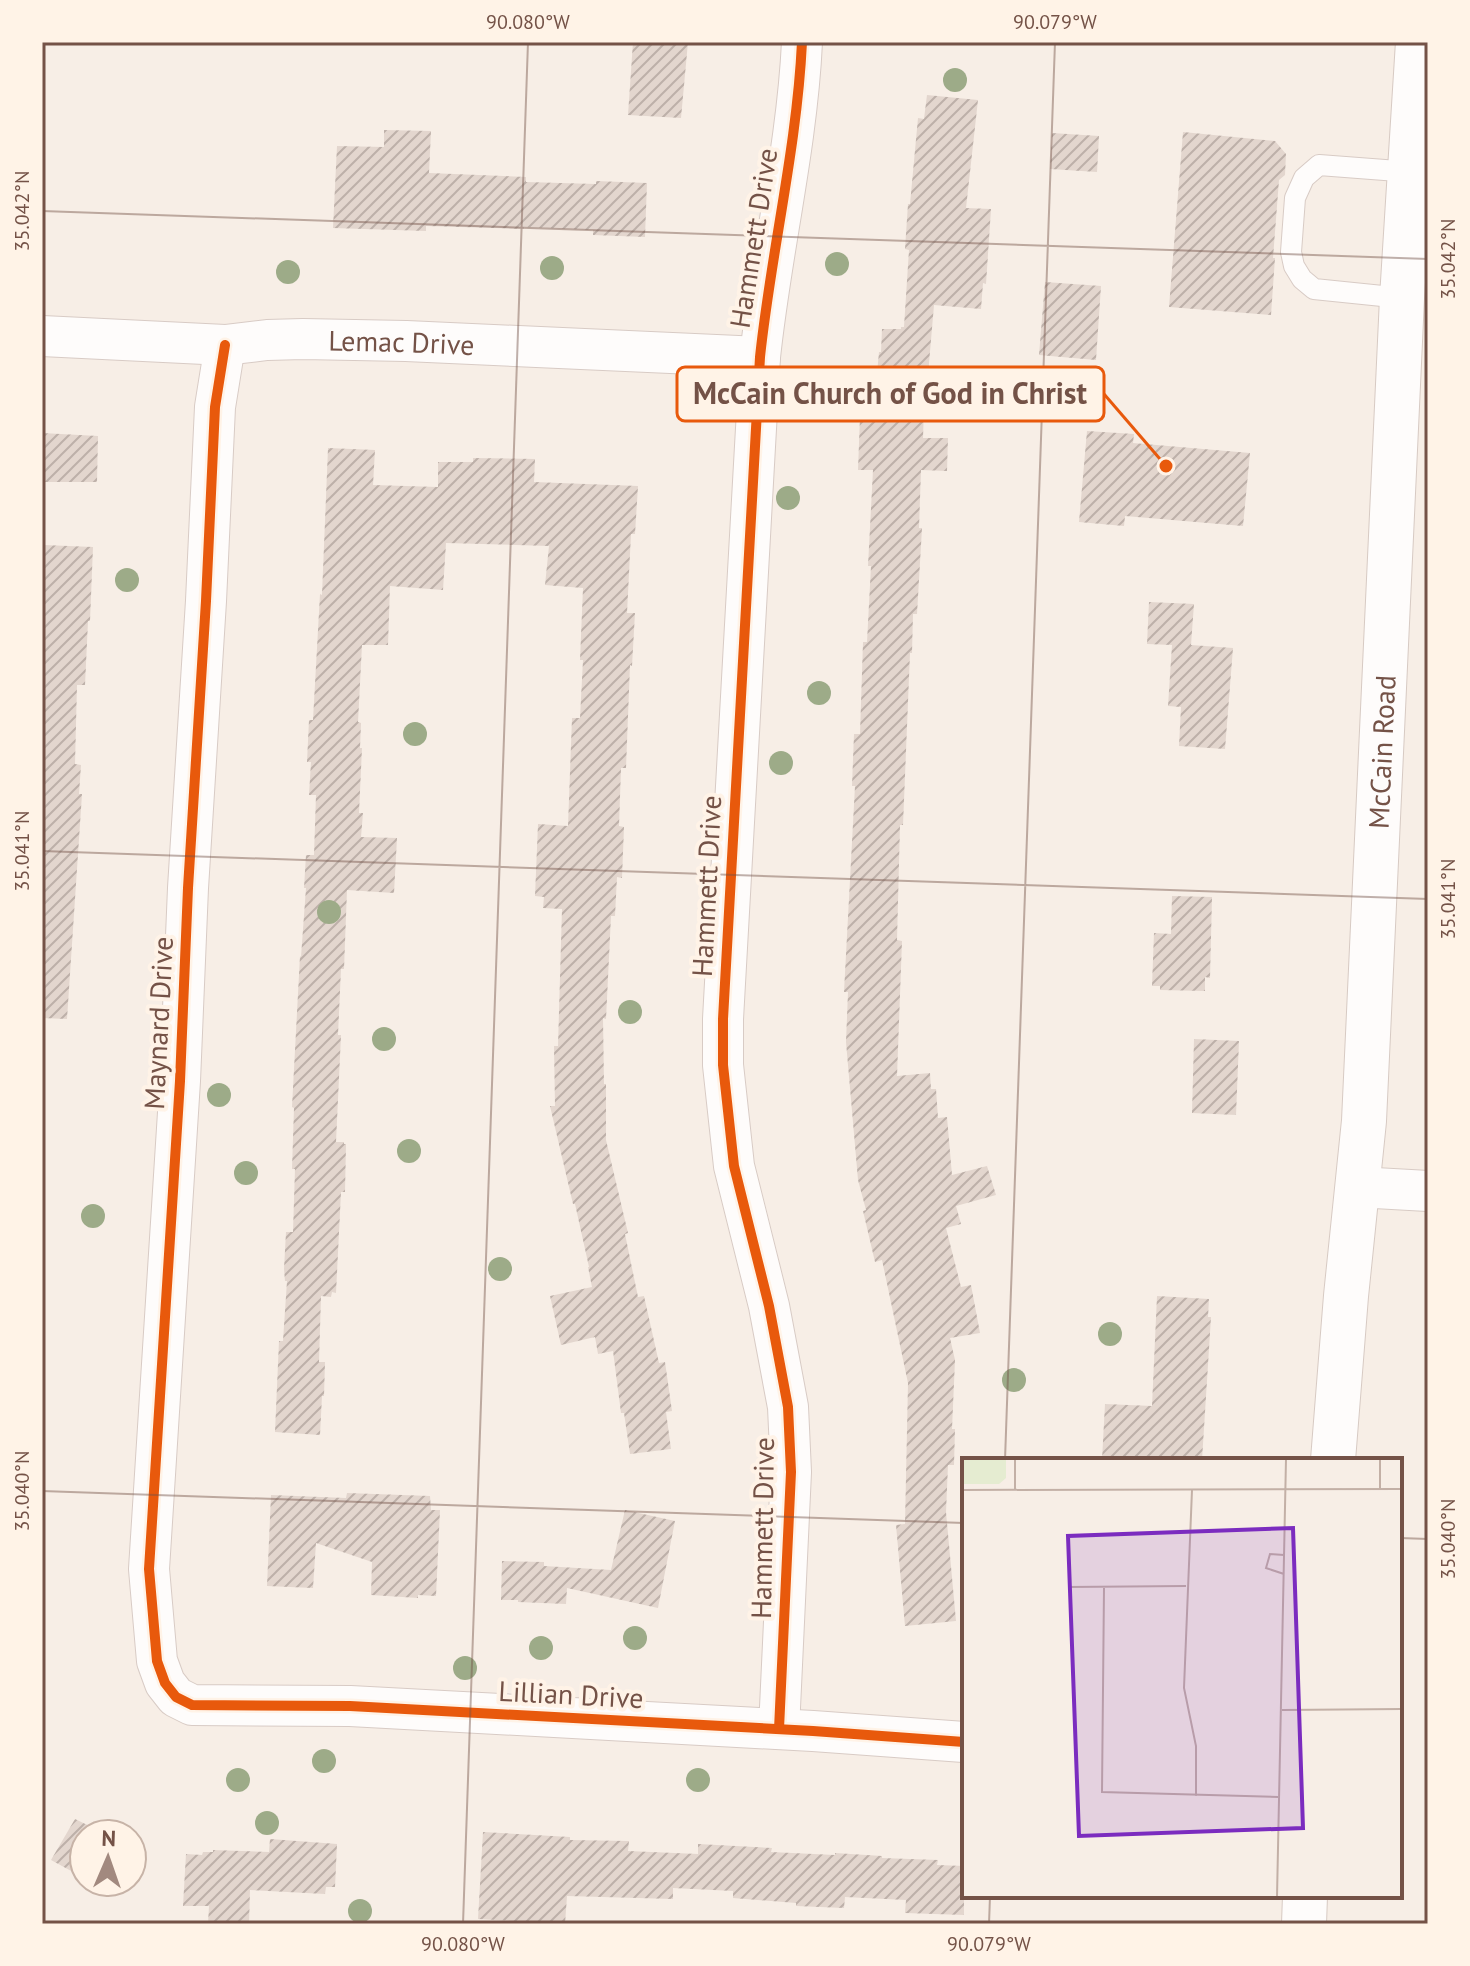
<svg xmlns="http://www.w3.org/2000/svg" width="1470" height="1966" font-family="'PT Sans',sans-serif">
<defs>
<pattern id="building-hatch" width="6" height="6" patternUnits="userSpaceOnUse" patternTransform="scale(2)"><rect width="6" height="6" fill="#e3d6ce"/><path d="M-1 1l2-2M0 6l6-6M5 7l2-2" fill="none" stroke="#bdb0a9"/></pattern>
</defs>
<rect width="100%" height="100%" fill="#f7eee6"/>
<g fill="url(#building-hatch)">
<polygon points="633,42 688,42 681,118 628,115"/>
<polygon points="927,95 978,100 966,208 991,209 986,284 983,283 981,309 934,305 928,375 925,375 923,438 948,438 947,471 921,470 919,528 922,528 917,614 913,614 912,653 910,653 903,825 900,825 897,940 902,941 897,1076 930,1073 931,1089 936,1089 938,1118 947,1117 952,1175 987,1166 996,1195 956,1206 961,1224 946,1228 961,1287 971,1285 980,1333 950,1338 955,1360 952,1429 955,1429 954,1465 948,1465 946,1512 956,1621 905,1626 896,1525 905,1524 908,1383 882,1260 875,1262 863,1211 866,1210 858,1180 846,1042 848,992 844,992 855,786 852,786 854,734 860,734 863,642 867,642 871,566 868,566 873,470 858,470 860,416 873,417 879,352 881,352 882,329 901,329 901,327 904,327 909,250 905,249 908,204 910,204 918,118 924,119"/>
<polygon points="384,130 431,131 429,173 526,177 526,182 596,184 596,181 647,183 645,237 593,235 593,230 524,227 524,229 426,226 426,231 333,228 337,146 384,147"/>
<polygon points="1183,132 1275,141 1286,154 1285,175 1279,180 1273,258 1275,258 1271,315 1169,307"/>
<polygon points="1052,133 1099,136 1097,172 1050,169"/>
<polygon points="1045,282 1101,286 1096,360 1039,355"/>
<polygon points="1087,431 1134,434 1133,443 1250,453 1243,526 1125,516 1124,526 1079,522"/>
<polygon points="42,433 98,436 97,482 42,482"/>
<polygon points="328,448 375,450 373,485 438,487 438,462 473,462 473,458 535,459 534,482 638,486 635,534 631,534 627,613 635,613 632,666 630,665 626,768 621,768 619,826 624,827 622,878 617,877 615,916 611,916 606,1019 603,1018 604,1084 606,1084 606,1140 628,1233 625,1234 638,1297 644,1296 659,1363 665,1362 672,1411 666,1412 671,1449 630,1454 624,1413 621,1413 613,1351 598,1354 595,1337 561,1345 550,1296 592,1287 588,1267 589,1267 575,1204 573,1204 550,1106 555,1106 554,1046 558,1046 562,909 543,908 544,897 535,896 538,824 568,826 572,718 580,718 583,660 580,660 583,588 545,585 549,546 446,543 443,590 390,586 388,645 362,645 358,722 361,723 360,748 362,748 359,813 363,813 361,837 397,838 394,893 347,890 344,969 341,969 338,1035 341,1035 336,1142 344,1142 344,1144 346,1144 345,1192 341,1192 336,1293 332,1292 331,1297 321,1296 319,1362 325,1362 324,1396 322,1396 320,1435 275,1432 279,1341 283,1341 287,1281 285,1281 284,1269 286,1232 293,1232 295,1169 292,1169 294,1108 292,1107 300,956 301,957 306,888 304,888 306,855 314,855 316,795 309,795 311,762 307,762 309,720 313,720 320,594 322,595"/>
<polygon points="44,545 93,547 90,621 88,621 85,685 77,685 75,764 81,765 79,794 82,794 67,1019 42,1018 42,604"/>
<polygon points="1149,602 1194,604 1191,645 1233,648 1225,749 1179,746 1181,707 1168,706 1172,645 1147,644"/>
<polygon points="1172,896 1212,897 1210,978 1205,977 1205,991 1160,990 1160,986 1152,986 1154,933 1171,934"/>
<polygon points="1194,1039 1239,1041 1236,1115 1192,1113"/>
<polygon points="1157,1296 1209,1299 1208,1317 1211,1317 1202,1460 1102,1460 1105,1404 1152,1406"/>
<polygon points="347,1493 430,1496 431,1510 440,1510 436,1596 418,1595 418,1598 371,1595 372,1562 316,1543 313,1588 267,1586 271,1495 346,1498"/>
<polygon points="625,1510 675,1521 658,1608 567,1588 566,1604 518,1602 518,1600 501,1600 502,1561 544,1562 544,1566 611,1570"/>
<polygon points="75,1819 106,1834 84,1834 84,1878 51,1860"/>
<polygon points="483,1832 570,1837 570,1840 629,1841 628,1851 698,1854 698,1844 772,1848 771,1852 835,1855 835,1853 882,1856 882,1858 938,1860 937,1865 964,1866 964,1915 905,1913 906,1900 845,1897 844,1908 796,1906 796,1903 733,1898 733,1891 673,1888 673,1899 567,1896 565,1924 478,1919"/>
<polygon points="270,1839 337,1844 335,1887 326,1887 325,1894 250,1890 249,1924 208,1924 209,1906 183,1906 186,1854 202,1855 203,1852 213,1852 213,1850 269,1852"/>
</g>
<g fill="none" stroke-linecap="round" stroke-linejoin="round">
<g stroke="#d8cbc5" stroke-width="22">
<polyline id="lane" points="1402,298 1314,289 1302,279 1294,266 1291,252 1295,198 1304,178 1319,165 1411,172"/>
</g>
<g stroke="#d8cbc5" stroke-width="42">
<g id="street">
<path id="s1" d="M42,336L225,345L267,340L303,339L406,341L760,357"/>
<polyline points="225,345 215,407 206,601 188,888 180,1081 149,1569 157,1661 165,1683 176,1697 192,1705 350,1706 813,1731 964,1742"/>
<polyline points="1357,1187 1428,1191"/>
<path d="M779,1729L791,1472L788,1407L769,1306L734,1166L723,1065V1019L760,357C771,252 797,148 802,42"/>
</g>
</g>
<g stroke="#d7cac3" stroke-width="46">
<g id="secondary">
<path id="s2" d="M1333,1460L1346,1296L1364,1121L1402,298L1418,42"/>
<polyline points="1304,1924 1305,1896"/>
</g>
</g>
<use href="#lane" stroke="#fefcfb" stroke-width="20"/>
<use href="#street" stroke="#fefcfb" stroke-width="40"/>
<use href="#secondary" stroke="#fefcfb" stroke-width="44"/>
<g stroke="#fff3e7" stroke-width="15">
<g id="cycleway">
<polyline points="225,345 215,407 206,601 188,888 180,1081 149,1569 157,1661 165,1683 176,1697 192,1705 350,1706 813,1731 964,1742"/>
<path d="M779,1729L791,1472L788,1407L769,1306L734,1166L723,1065V1019L760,357C771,252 797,148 802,42"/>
</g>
</g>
<use href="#cycleway" stroke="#e8590c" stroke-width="10"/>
</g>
<g fill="#9dab88">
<circle cx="955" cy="80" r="12"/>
<circle cx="837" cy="264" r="12"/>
<circle cx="552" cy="268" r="12"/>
<circle cx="288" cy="272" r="12"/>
<circle cx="788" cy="498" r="12"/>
<circle cx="127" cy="580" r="12"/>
<circle cx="819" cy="693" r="12"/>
<circle cx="415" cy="734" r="12"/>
<circle cx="781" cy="763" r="12"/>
<circle cx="329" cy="912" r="12"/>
<circle cx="630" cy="1012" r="12"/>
<circle cx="384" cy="1039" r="12"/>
<circle cx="219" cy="1095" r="12"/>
<circle cx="409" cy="1151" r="12"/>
<circle cx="246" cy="1173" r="12"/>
<circle cx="93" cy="1216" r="12"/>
<circle cx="500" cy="1269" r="12"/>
<circle cx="1110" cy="1334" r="12"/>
<circle cx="1014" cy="1380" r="12"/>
<circle cx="635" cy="1638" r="12"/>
<circle cx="541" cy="1648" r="12"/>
<circle cx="465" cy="1668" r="12"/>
<circle cx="324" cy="1761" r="12"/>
<circle cx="238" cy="1780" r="12"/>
<circle cx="698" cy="1780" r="12"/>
<circle cx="267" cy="1823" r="12"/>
<circle cx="360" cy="1911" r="12"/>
</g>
<path fill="none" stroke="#745247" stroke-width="2" stroke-opacity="0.45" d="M42,211L1428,259M42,851L1428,899M1005,1460L1055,42M42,1491L964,1523M1400,1538L1428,1539M463,1924L528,42M989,1924L990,1896"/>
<g text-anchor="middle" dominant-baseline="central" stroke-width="8" stroke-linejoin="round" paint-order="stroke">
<g font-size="28" fill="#745247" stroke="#fff3e7">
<text transform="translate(753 238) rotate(-81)">Hammett Drive</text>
<text stroke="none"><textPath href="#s1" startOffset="360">Lemac Drive</textPath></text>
<text stroke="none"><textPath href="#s2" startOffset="710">McCain Road</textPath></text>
<text transform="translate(706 886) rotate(-87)">Hammett Drive</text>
<text transform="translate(158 1023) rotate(-87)">Maynard Drive</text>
<text transform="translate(762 1528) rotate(-89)">Hammett Drive</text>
<text transform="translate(571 1694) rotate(3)">Lillian Drive</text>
</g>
</g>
<g transform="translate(962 1458)">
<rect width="440" height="440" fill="#f7eee6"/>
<path d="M0,1H44V20L37,26H0Z" fill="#e5ecd1"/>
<path fill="none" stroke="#c3b0a6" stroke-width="2" d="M418,1V31M0,32L440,31M53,32V1M230,32L222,230L234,288V338M322,116L304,110L308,96L322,97M106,129L224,128M142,130L140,334L316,339M320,252L440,251M315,439L324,1"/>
<path fill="#7b2cbf" fill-opacity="0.15" stroke="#7b2cbf" stroke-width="4" d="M331,70L341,370L117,378L106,78Z"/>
<rect width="440" height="440" fill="none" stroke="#745247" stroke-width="4"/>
</g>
<path fill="none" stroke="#e8590c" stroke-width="3" d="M1166 466L1104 394"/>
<circle fill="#e8590c" stroke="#fff3e7" stroke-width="3" cx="1166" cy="466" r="8"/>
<rect fill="#fff3e7" stroke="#e8590c" stroke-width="3" x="677" y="367" width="427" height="54" rx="8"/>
<g font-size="30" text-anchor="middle" font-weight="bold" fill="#745247">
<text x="890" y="404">McCain Church of God in Christ</text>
</g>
<rect width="1470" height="1966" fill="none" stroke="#fff3e7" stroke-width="88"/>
<g transform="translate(108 1858) rotate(2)"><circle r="38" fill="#fff3e7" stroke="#c7b3a7" stroke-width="2"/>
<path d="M0-6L14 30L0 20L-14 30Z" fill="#a2897f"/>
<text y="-12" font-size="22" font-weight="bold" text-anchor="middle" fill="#745247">N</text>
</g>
<rect x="44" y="44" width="1382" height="1878" fill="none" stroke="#745247" stroke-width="3"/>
<g font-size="20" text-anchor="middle" fill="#745247">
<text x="528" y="29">90.080°W</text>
<text x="1055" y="29">90.079°W</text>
<text transform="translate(22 211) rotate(-90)" y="7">35.042°N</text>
<text transform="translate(1448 259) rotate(-90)" y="7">35.042°N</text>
<text transform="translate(22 851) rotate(-90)" y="7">35.041°N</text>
<text transform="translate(1448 899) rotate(-90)" y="7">35.041°N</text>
<text transform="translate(22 1491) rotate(-90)" y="7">35.040°N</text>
<text transform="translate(1448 1539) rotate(-90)" y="7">35.040°N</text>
<text x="463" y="1951">90.080°W</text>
<text x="989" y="1951">90.079°W</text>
</g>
</svg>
